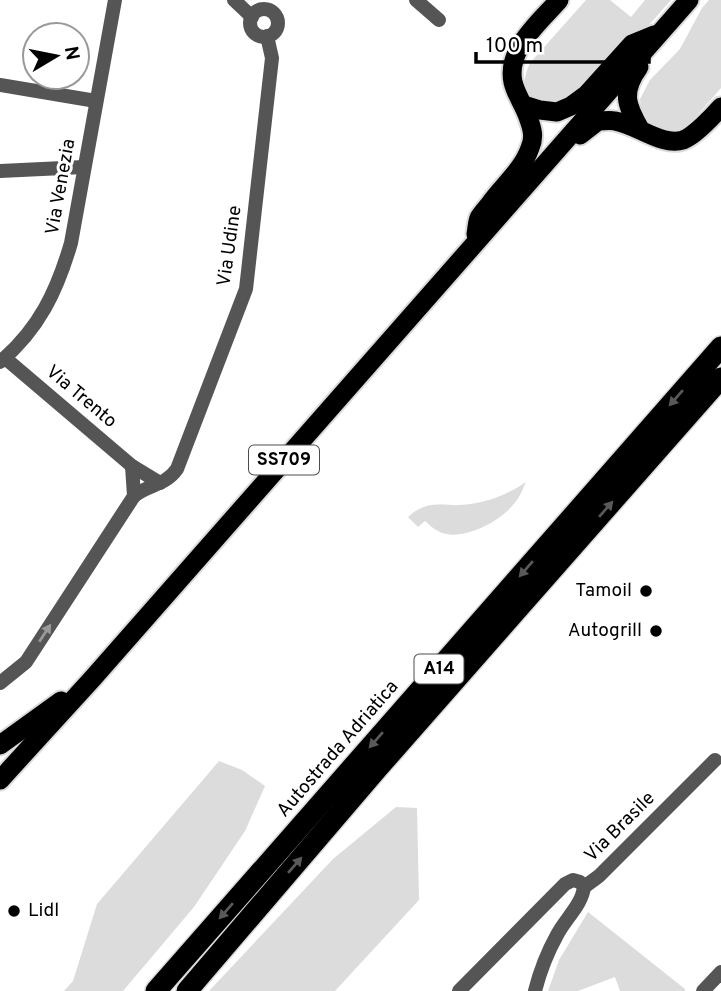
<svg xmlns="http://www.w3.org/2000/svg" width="721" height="991" font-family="Overpass,sans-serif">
<rect width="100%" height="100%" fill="#fff"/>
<g fill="#dcdcdc">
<path d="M586,0H610L631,17L645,0H671L642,33L578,96L549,108C527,96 518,89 530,63Z"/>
<polygon points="709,0 721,0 721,88 686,128 670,134 653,130 642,117 640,99 650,80 680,49 702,8"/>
<path d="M526,482C522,491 519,499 512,506C498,523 459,543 438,531C433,529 429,524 425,521L418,527L408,517C430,497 445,508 470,504C491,501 508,494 526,482Z"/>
<polygon points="219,761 242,770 265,786 245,831 194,907 123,991 64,991 73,981 97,904"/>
<polygon points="396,807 417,808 419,900 335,991 209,991 333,859"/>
<polygon points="588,912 685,989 685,991 620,991 615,977 578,991 548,991 559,960"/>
</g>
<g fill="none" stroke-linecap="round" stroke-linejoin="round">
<g stroke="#dbdbdb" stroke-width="23">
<g id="trunk">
<path d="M639,67C621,92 626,105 640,129"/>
<polyline points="524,105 540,110 557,112 571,106 586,95 632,44 654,35"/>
<path d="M580,135L598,121C603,121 610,120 615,121C636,124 662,147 683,140C694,136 713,116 721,107"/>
<path d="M476,234C477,229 477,223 479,218C481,214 486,209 489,205C502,186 522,171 530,148C535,137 532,128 528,117C524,105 516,95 513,82C506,49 540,22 559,0"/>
<polyline points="0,745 61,701"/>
<polyline points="0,780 93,678 689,0"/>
</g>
</g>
<g stroke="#dbdbdb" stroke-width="24">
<g id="motorway">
<polyline points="156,991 721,347"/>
<polyline points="187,991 378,768 721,378"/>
</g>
</g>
<g stroke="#555" stroke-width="14">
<polyline points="234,0 252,17"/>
<polyline points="416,0 439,20"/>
<circle cx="264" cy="23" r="14"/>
<polyline points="0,85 96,101"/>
<polyline points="0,171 84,167"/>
<polyline points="5,358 132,466 160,483"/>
<path d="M0,362C39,329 57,291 71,243L115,0"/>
<path d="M134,496C149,484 165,486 177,469L246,289L272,58L267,36"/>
<polyline points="0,683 26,662 134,496 132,466"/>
<polyline points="584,887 599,876 715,760"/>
<polyline points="459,991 565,884 573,880 580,882 584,887"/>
<path d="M535,991C540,971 547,953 557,935C565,919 582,905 584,887"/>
<polyline points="703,991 721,972"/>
</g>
<use href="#trunk" stroke="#000" stroke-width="19"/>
<use href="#motorway" stroke="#000" stroke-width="21"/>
</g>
<defs><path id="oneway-solid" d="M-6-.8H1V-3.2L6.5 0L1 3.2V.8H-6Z" transform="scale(1.75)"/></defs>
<g fill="#595959">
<use href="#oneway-solid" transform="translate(676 398) rotate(131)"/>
<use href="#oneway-solid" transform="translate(606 509) rotate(-49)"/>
<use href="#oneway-solid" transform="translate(526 569) rotate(131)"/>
<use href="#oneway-solid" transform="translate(376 740) rotate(131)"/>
<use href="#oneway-solid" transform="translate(295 865) rotate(-49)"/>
<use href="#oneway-solid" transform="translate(226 911) rotate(131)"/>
</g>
<use fill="#999" href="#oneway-solid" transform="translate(45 633) rotate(-57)"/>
<g fill="#000" stroke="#fff" stroke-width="2.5">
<circle cx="646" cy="591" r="7"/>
<circle cx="656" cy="631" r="7"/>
<circle cx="14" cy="911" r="7"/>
</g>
<g text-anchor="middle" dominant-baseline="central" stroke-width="6" stroke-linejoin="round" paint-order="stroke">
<g fill="#fff" stroke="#4c4c4c" stroke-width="2">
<rect x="249" y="445.5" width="70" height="29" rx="5"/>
<rect x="414.5" y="654.5" width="49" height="29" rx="5"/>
</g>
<g font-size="18" font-weight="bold" fill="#000">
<text x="284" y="460">SS709</text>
<text x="439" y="669">A14</text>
</g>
<g font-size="19" fill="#000" stroke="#fff">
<text transform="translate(61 187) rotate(-80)">Via Venezia</text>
<text transform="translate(230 246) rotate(-82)">Via Udine</text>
<text transform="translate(81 397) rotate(40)">Via Trento</text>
<text transform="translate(338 749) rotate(-49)">Autostrada Adriatica</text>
<text transform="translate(620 827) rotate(-45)">Via Brasile</text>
</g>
<g font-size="19" fill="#000" stroke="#fff" text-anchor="end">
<text x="632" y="591">Tamoil</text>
<text x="642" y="631">Autogrill</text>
<text x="28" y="911" text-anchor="start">Lidl</text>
</g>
</g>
<g transform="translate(56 56) rotate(80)"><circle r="33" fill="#ffffff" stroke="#999999" stroke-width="2"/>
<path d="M0-5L12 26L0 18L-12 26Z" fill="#000000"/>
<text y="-10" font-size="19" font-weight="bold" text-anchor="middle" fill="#000000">N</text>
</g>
<path d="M476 52v10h173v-10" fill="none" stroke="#000000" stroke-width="3.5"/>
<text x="486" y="52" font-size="21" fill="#000000" stroke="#ffffff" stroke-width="5" paint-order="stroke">100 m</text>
</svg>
